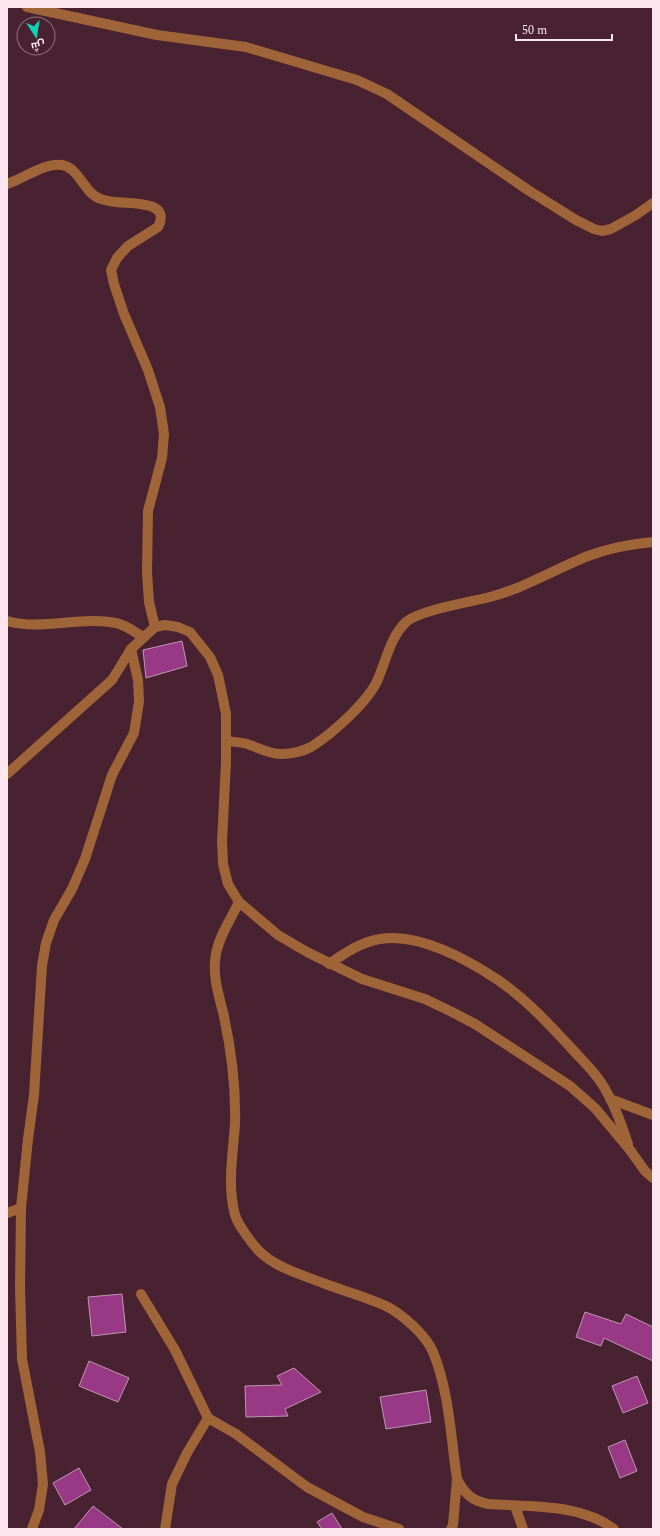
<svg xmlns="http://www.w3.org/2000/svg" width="660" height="1536" font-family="Spectral,Cairo,serif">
<rect width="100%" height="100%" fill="#482231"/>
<g fill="#993985" stroke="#be97b3">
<polygon points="182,641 187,666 146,678 143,650"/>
<polygon points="122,1294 126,1332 92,1336 88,1297"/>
<polygon points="585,1312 621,1324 626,1314 653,1327 653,1361 604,1338 601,1346 576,1337"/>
<polygon points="89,1361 129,1378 118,1402 79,1386"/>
<polygon points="294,1368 321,1392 285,1409 288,1416 246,1417 245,1386 282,1385 277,1376"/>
<polygon points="637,1376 648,1403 623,1413 612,1386"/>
<polygon points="426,1390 431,1422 386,1429 380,1397"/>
<polygon points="625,1440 637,1471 620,1478 608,1447"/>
<polygon points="79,1468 91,1490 65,1505 53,1483"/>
<polygon points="93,1506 123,1529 74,1529"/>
<polygon points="332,1513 342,1529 322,1529 317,1522"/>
</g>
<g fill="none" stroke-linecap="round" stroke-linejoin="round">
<g stroke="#9f6437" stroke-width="10">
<polyline points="27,7 157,35 246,47 357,80 387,94 528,190 576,220 594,229 602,231 611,229 636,215 653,203"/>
<path d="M7,184C23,179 45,162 62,165C80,168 83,193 101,199C105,200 111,202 116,202C130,204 172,200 158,227L128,246L117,258L111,270L114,284L124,314L148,370L160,407L164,434L162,458L148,511L147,572L149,602L155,627"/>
<path d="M7,621C42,631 80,616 116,623C126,625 135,632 143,637"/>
<path d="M226,741C234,742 243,742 250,745C261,749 270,754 282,754C291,754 303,751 311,747C332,734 369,701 378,679C386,660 391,636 406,622C420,610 471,602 490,597C525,588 555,569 588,556C609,548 631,544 653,542"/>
<polyline points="7,774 112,680 131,649 155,627 165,625 178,627 190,632 210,657 218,675 221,689 226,714 226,763 222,841 223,864 228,884 239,902 278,935 307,952 362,979 425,999 452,1012 475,1024 570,1086 595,1108 630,1150 645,1171 653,1178"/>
<path d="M239,902C231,919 219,936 216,954C212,973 218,993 223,1012C231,1048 236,1087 235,1124C233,1154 227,1185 235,1215C238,1225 251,1242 258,1250C274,1267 302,1275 323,1283C344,1291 366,1297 386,1306C402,1314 426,1335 433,1352C449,1390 451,1439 457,1479C464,1493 472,1501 488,1504C529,1507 579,1503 614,1529"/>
<path d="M329,964C345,953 361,942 380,939C418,932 468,960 498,980C526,999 550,1025 572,1049C581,1059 592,1069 600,1081C613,1100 621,1123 628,1144"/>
<polyline points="610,1099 653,1115"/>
<polyline points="7,1213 21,1208"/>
<polyline points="141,1294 175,1350 208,1418"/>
<polyline points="515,1506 523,1529"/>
<polyline points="32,1529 39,1510 43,1484 40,1452 22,1359 20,1288 21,1208 28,1139 34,1095 42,966 46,943 54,920 72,889 85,859 112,775 134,733 139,702 138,680 131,649"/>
<polyline points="165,1529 172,1484 187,1453 208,1418 236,1434 307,1487 363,1517 399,1529"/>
<polyline points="451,1529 453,1525 457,1479"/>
</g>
</g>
<rect width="660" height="1536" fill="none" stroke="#ffe5ed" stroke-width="16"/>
<g transform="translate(36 36) rotate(168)"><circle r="19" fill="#482231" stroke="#91707c"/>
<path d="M0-3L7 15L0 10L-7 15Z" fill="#0bd5b5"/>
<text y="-6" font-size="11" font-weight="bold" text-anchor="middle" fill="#ffe5ed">ش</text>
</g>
<path d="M516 34v6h96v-6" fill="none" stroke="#ffe5ed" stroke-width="2"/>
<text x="522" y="34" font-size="12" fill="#ffe5ed" stroke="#482231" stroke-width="3" paint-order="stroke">50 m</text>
</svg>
